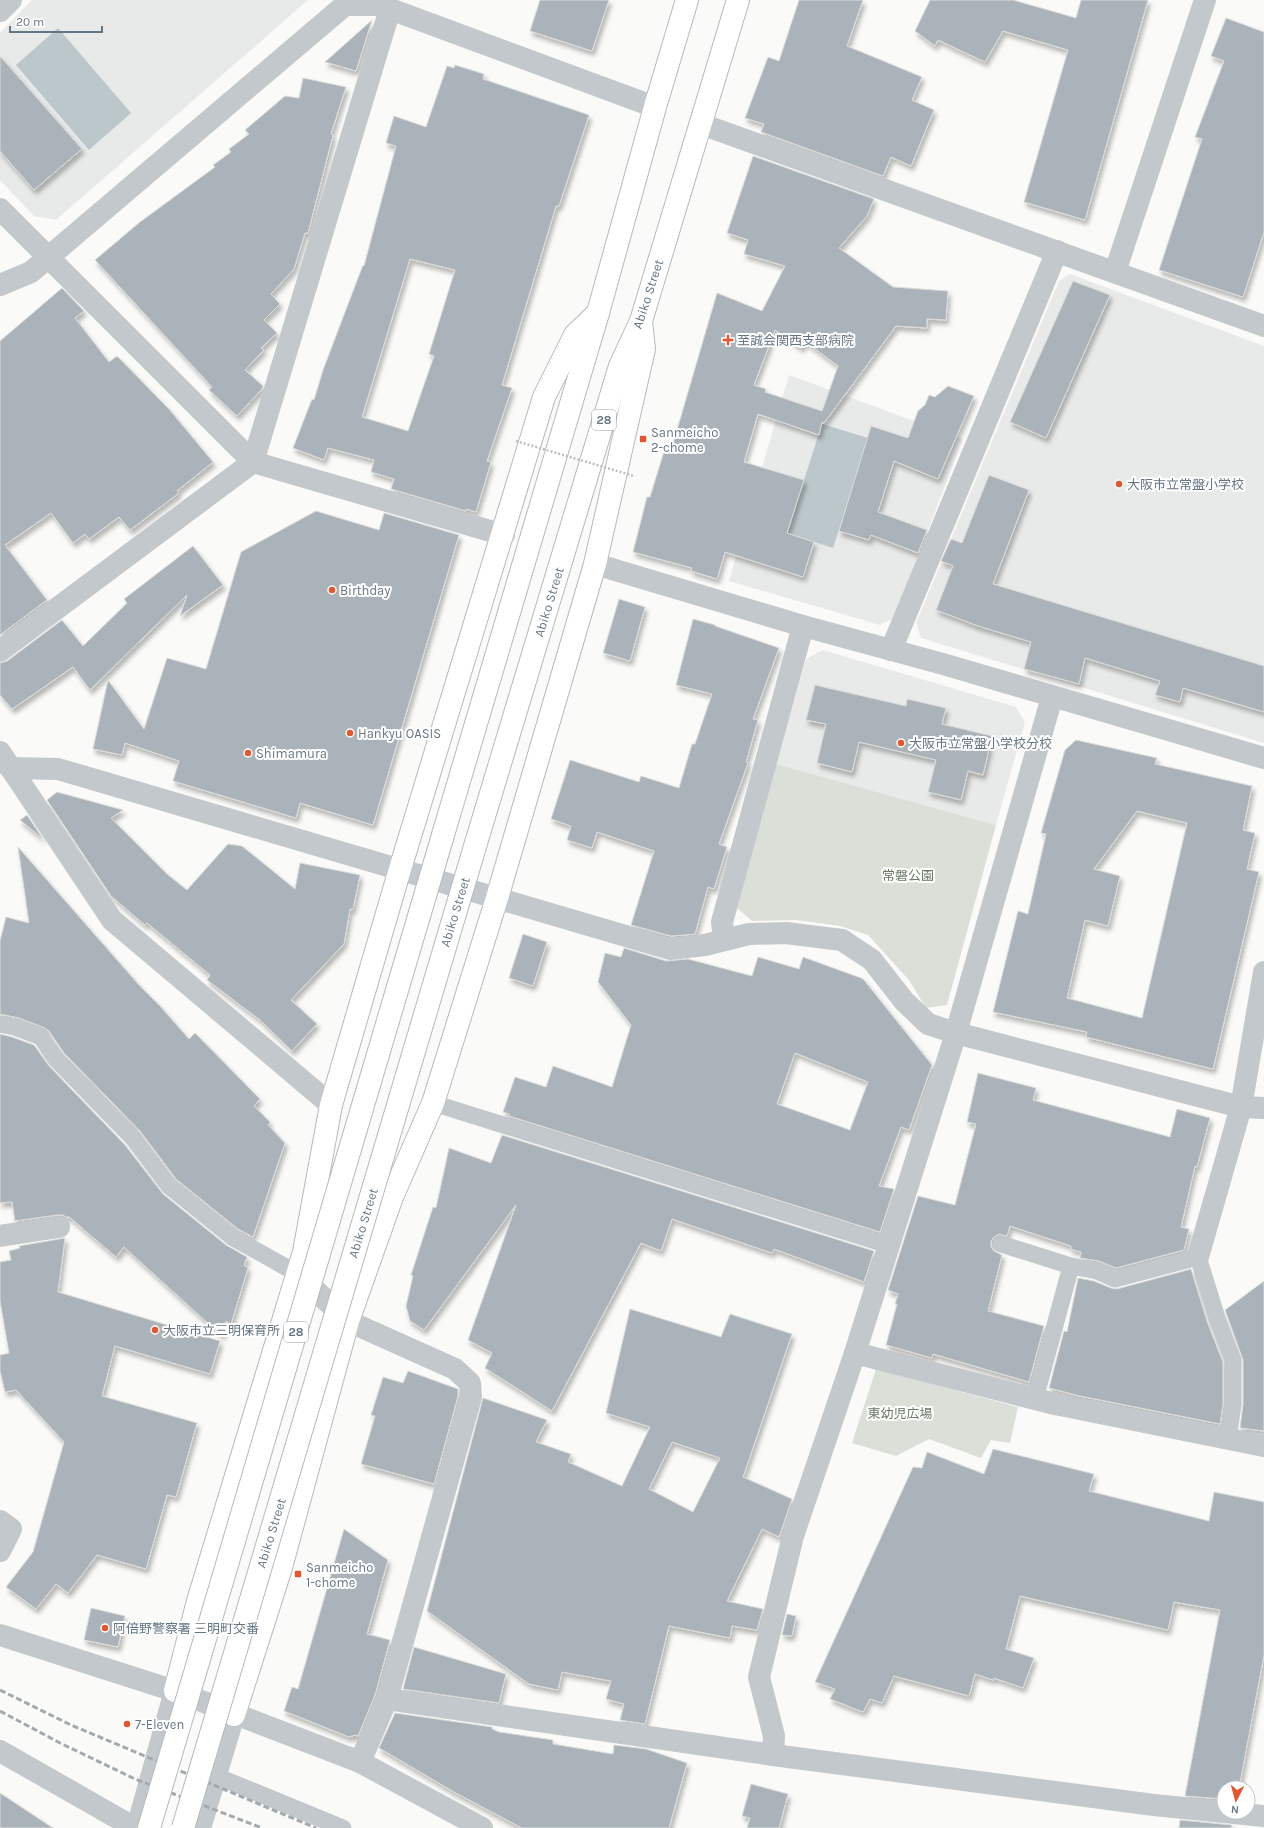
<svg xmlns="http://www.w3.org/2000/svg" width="1264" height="1828" font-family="Karla,'Noto Sans JP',sans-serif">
<defs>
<filter id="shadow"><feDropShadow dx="2.5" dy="4.5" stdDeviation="2" flood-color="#0004"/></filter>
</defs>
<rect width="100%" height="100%" fill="#fafaf8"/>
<g fill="#e8e9e9">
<polygon points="32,0 308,0 56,220 34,216 0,180 0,33"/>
<polygon points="1070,274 1264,346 1264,743 921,638 916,623 1059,281"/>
<polygon points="789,375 963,439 894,618 880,625 729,581"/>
<polygon points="823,650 1016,707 1025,722 996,825 776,764 806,659"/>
</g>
<g fill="#dadfd7">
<polygon points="776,764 996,825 947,1005 926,1008 909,980 868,935 840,926 796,920 752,921 737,908"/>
<polygon points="876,1369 1018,1407 1010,1443 991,1440 981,1458 929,1439 896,1456 852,1443"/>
</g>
<g fill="#bbc7cb">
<polygon points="58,28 131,113 89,150 16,65"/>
<polygon points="822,424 868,438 833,548 787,533"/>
</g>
<g fill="#aab3b9" stroke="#dcdcda" fill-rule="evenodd" filter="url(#shadow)">
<polygon points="540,0 609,0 592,51 530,31"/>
<polygon points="799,0 863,0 847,46 922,77 912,100 934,110 911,166 891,157 883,176 761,132 764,124 745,118 768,57 779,61"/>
<polygon points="930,0 1013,0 1076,18 1081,0 1148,0 1085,220 1024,202 1068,50 1003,31 985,62 938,40 935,46 915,31"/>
<polygon points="1226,18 1264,32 1264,232 1243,297 1159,270 1202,139 1195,137 1224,61 1211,56"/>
<polygon points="372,20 356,71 325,62"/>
<polygon points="0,56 82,149 34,190 0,151"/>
<path d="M455,65L484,74L483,79L589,115L559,206H556L502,385L512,388L487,461L491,462L476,512L466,509V511L391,489L394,479L371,472L374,460L328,448L324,460L293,448L312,399L314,400L323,370L363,265L364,266L396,146L386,143L394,116L426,127L447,66L454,68ZM410,259L455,270L429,354L434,356L408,431L362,417Z"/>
<polygon points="303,78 346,87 331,134 333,135 308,233 305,233 294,269 271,294 280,304 264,320 277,333 261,348 264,350 245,370 263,386 262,389 237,416 209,390 212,387 95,260 140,222 215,167 213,165 231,152 229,149 249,134 245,130 285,96 299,98"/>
<path d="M753,156L874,199L867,216L839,248L893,287L948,291L946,320L927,319V328L896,326L824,423L822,422L819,435L758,414L744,462L804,480L787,533L814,542L803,577L725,552L717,579L691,571L692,568L633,552L647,497H650L666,445L672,447L717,293L762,311L785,266L744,254L748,240L727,233ZM775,330L801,348L806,342L838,366L822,411L765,392L766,389L754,385Z"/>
<polygon points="1073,281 1110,295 1046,438 1010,422"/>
<polygon points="62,288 84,311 75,318 109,362 117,356 169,409 213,462 177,491 179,493 130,530 119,517 89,539 85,534 73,543 51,513 5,545 47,600 0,635 0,341"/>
<polygon points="948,386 974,396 938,479 894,461 878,512 927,530 918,553 871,535 869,540 839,531 871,426 908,438 918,411 925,405 929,395 935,397"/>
<polygon points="989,475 1029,490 993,584 1264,666 1264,712 1183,688 1180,702 1155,695 1160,681 1085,658 1079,684 1024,669 1031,642 978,626 936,610 953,566 941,561 951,539 962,543"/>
<polygon points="316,511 379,530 384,513 459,535 373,825 300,803 296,818 173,781 179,761 125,743 122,755 93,749 108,680 144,729 167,658 206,669 241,552"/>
<polygon points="193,546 223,585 180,616 187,595 90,690 73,667 12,709 0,695 0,663 7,661 62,620 83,646 127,603 124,599"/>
<polygon points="619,599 645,607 630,661 603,653"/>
<polygon points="693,619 715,625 715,626 779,648 753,719 758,720 746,762 748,763 719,844 727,847 714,889 708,887 695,934 671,936 631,925 654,851 597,832 592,848 567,840 571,826 551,819 570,760 639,782 641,776 679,788 692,744 695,744 712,694 676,685"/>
<polygon points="815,685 906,706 907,699 946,708 942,724 992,736 983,775 968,771 961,800 928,792 936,760 859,742 852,772 817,763 826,724 806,720"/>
<path d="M1076,740L1157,758L1155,764L1252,786L1243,830L1255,833L1247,869L1259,872L1213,1069L1086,1037L1087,1032L993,1012L1018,911L1028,914L1046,834L1041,833L1065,750ZM1137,811L1187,823L1142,1018L1067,998L1085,920L1108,926L1120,876L1094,869Z"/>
<polygon points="57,792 123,810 111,818 167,874 187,890 228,844 242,846 295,889 300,863 360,875 353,909 350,909 344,944 291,1000 317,1024 292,1051 260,1020 207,980 210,975 147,923 145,925 111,896 47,800"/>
<polygon points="27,815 43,839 20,820"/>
<polygon points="18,847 139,985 160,1006 189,1039 195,1033 260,1099 254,1106 270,1122 268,1125 285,1143 253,1237 238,1229 176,1179 140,1131 64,1053 49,1031 45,1028 19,1018 0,1014 0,941 6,917 29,923"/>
<polygon points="523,934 547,942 533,986 509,978"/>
<path d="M624,948L666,961L688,959L752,976L758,957L799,969L803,957L861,978L864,980L932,1065L909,1130L901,1127L879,1186L894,1189L880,1232L509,1116V1114L503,1112L515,1077L546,1087L553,1066L612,1087L631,1025L598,982L605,953L621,957ZM795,1053L868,1082L850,1130L777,1104Z"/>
<polygon points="0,1034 12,1037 34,1045 49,1066 125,1145 163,1194 226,1245 247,1257 244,1265 248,1268 231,1324 226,1321 222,1336 124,1247 116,1257 68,1216 68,1218 63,1215 57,1215 15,1221 12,1202 0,1203"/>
<polygon points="978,1073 1036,1088 1033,1100 1170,1137 1177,1109 1210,1118 1197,1167 1195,1166 1181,1227 1189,1229 1184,1250 1116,1268 1099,1261 1080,1258 1081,1252 1071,1249 1071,1246 1010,1226 1007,1236 999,1234 994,1237 991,1241 991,1247 994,1251 1002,1255 988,1311 1044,1326 1029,1382 933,1354 932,1358 886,1345 897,1304 895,1304 898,1294 888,1290 918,1196 955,1205 976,1124 967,1122"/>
<polygon points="502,1135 874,1251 864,1282 774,1249 772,1253 672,1219 661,1251 641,1243 552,1411 485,1368 492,1353 468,1340 516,1205 424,1330 410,1321 406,1306 413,1276 411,1275 433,1207 436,1208 449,1148 491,1163"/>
<polygon points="65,1238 58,1292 220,1341 210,1374 115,1346 102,1396 197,1423 176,1497 167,1495 146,1569 97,1555 68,1593 56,1584 36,1609 6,1587 33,1552 64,1442 16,1390 5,1392 0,1371 0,1355 9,1353 0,1301 0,1262 11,1260 9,1251 20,1248 19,1246"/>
<polygon points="1191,1269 1208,1324 1223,1362 1223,1404 1220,1424 1080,1396 1049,1388 1064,1331 1067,1332 1078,1278 1094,1281 1111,1288 1117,1289"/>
<polygon points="1264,1281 1264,1431 1240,1428 1243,1405 1243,1360 1225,1310"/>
<path d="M630,1309L721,1337L730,1314L792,1334L743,1477L792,1499L779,1537L762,1529L727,1601L763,1609L757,1630L732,1626L730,1638L669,1626L645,1724L620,1720L624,1704L606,1699L611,1681L562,1672L558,1690L529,1684L427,1611L483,1398L547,1420L536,1442L571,1454L568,1462L622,1486L650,1427L606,1413ZM672,1442L720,1458L693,1512L649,1489Z"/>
<polygon points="408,1371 458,1389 458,1396 434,1484 361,1464 375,1416 371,1415 383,1377 403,1383"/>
<polygon points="993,1449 1094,1474 1089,1491 1209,1521 1214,1492 1264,1502 1264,1655 1239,1788 1224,1788 1224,1799 1185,1796 1220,1610 1174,1602 1168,1630 1020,1596 1006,1649 1034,1658 1023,1688 994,1678 993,1680 975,1674 969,1696 894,1676 882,1703 870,1699 863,1712 830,1699 835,1689 815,1682 913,1467 922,1468 927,1452 984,1474"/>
<polygon points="344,1529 388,1560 367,1634 390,1640 375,1695 358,1736 355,1735 349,1737 284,1711 292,1687 298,1689"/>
<polygon points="91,1608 125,1616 118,1647 84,1640"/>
<polygon points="787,1614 796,1616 792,1636 782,1635"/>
<polygon points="414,1647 506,1674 499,1703 403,1689"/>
<polygon points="395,1713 492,1727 492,1729 499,1732 553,1740 553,1744 613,1754 614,1745 646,1749 687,1763 669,1828 522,1828 454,1792 379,1748"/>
<polygon points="751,1784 788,1794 779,1828 747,1828 750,1818 742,1816"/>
<polygon points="0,1793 53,1828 0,1828"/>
<polygon points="1180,1820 1232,1825 1231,1828 1179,1828"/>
</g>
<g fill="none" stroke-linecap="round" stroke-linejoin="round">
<g stroke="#b5babe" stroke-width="24">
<g id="primary">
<polyline points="443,835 598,313 655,107 687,0"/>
<polyline points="476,843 620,366 641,321 738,0"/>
<polyline points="175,1691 198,1601 304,1252 331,1105 400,869 544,397 575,335 598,313"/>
<polyline points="234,1715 280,1571 348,1321 392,1197 433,1103 497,898 595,564 644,349 641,321"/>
</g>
</g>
<g stroke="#c3c8cc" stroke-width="17">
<polyline points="0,1024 15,1027 41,1037 56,1059 133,1138 169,1186 232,1237 298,1274"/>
<polyline points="433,1103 888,1245"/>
<polyline points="1001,1244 1071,1266 1097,1271 1115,1279 1198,1257 1218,1321 1233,1360 1233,1405 1228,1439"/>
<polyline points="1035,1399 1071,1266"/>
<polyline points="216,1776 343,1828"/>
</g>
<g stroke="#c3c8cc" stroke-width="22">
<polyline points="0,11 11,0"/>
<polyline points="701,124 1264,326"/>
<polyline points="0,209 253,462 504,535"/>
<polyline points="1115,272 1205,0"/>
<polyline points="595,564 803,626 943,664 1264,758"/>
<polyline points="891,650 1057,251"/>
<polyline points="0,651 253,462 390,9"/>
<polyline points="0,752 112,920 331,1105"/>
<polyline points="10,768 58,769 670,949 705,945 749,934 786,933 842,940 872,960 904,1001 928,1024 956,1033 1241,1107 1264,1108"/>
<polyline points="724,939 722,922 803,626"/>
<polyline points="0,1236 59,1227"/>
<polyline points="1198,1257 1241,1107 1264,972"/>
<polyline points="298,1274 348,1321 455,1369 470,1383 471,1397 387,1699 360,1762"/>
<polyline points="855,1353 1055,1404 1264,1446"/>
<polyline points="0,1521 11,1529 0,1551"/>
<polyline points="0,1635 175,1691 360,1762 482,1828"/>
<polyline points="387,1699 773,1755 1154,1805 1264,1816"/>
<polyline points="0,1751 135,1828"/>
<polyline points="773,1755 774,1736 759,1677 793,1536 855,1353 956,1033 1052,697"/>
</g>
<g stroke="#c3c8cc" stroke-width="22">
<polyline points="0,285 31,272 345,5 376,5 390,9 655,107"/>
<polyline points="137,1828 175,1691"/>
<polyline points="200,1828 234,1715"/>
</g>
<use href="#primary" stroke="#fff" stroke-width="22"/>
<g stroke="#a2aab0" stroke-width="3" stroke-dasharray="6 3" stroke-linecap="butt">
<polyline points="0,1690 71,1725 316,1828"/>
<polyline points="0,1711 60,1743 135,1779 262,1828"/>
</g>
<g stroke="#b5babe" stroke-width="24" stroke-linecap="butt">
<g id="primary-bridge">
<polyline points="149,1828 443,835"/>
<polyline points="183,1828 476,843"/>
</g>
</g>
<polyline stroke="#bbbfc2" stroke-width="2.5" stroke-dasharray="2 2" stroke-linecap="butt" points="516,441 634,476"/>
<use href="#primary-bridge" stroke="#fff" stroke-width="22"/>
</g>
<g fill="#e4572e" stroke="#fff" stroke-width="1.5">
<path d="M726 334h4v4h4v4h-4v4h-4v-4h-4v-4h4z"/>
<rect x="639" y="435" width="8" height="8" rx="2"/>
<circle cx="1119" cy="484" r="4"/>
<circle cx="332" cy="590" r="4"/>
<circle cx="350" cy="733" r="4"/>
<circle cx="901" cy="743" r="4"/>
<circle cx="248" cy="753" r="4"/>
<circle cx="155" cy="1330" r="4"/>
<rect x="294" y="1570" width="8" height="8" rx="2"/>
<circle cx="105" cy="1628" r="4"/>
<circle cx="127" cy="1724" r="4"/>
</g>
<g text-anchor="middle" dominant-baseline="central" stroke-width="4" stroke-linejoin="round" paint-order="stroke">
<g fill="#fff" stroke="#939fa8" stroke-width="1">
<rect x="592" y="410" width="24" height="20" rx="3"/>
<rect x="284" y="1322" width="24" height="20" rx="3"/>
</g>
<g font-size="12" font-weight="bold" fill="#657683">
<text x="604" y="420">28</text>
<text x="296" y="1332">28</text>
</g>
<g font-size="13" fill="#657683" stroke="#fff">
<text transform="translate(648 294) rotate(-72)">Abiko Street</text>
<text transform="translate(549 602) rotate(-73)">Abiko Street</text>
<text transform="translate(455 912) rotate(-73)">Abiko Street</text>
<text transform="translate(363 1223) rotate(-73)">Abiko Street</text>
<text transform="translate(271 1533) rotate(-73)">Abiko Street</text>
</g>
<g font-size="13" fill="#657683" stroke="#fff" text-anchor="start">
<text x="737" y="340">至誠会関西支部病院</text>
<text x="651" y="432">Sanmeicho<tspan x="651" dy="15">2-chome</tspan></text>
<text x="1127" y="484">大阪市立常盤小学校</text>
<text x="340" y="590">Birthday</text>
<text x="358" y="733">Hankyu OASIS</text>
<text x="909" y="743">大阪市立常盤小学校分校</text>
<text x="256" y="753">Shimamura</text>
<text x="163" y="1330">大阪市立三明保育所</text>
<text x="306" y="1567">Sanmeicho<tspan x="306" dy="15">1-chome</tspan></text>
<text x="113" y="1628">阿倍野警察署 三明町交番</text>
<text x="135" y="1724">7-Eleven</text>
</g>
<g font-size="13" fill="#687a64" stroke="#fff">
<text x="908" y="875">常磐公園</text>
<text x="900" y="1413">東幼児広場</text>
</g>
</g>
<g transform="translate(1236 1800) rotate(186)"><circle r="19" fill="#ffffff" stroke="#c1c8cd"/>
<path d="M0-3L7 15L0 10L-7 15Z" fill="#e4572e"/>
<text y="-6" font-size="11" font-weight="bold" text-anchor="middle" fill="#657683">N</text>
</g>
<path d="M10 26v6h92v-6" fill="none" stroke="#657683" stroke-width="2"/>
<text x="16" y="26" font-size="12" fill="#657683" stroke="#ffffff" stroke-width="3" paint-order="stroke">20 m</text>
</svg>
